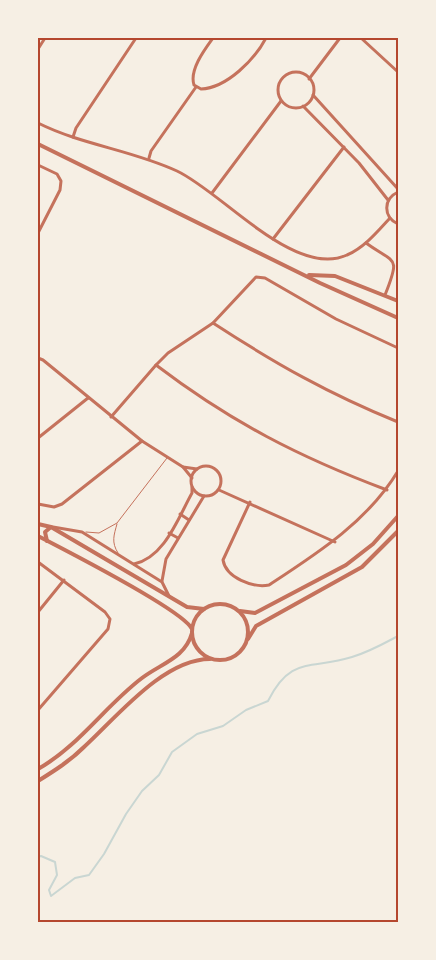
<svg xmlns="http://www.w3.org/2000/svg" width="436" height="960" font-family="Rubik,sans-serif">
<rect width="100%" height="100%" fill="#f6efe4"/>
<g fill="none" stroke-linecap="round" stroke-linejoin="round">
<path stroke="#c9d6d2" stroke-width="2" d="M38,857L41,856L55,862L57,875L49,890L51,896L75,878L89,875L104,854L126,814L142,791L159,775L172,752L197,734L223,726L246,710L268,701C291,655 311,670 352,657C369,652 383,644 398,636"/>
<g stroke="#c5725c" stroke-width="1">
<path d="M117,524C114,535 111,542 118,553"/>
<polyline points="86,532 99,533 117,523 167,458"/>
</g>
<g stroke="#c5725c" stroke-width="3">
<path d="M213,38C205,49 189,70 194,85L201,89C227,88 255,59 266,38"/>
<polyline points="361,38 398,72"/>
<polyline points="38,49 45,38"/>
<circle cx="296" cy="90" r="18"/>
<polyline points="309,79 340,38"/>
<polyline points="313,95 398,189"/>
<polyline points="303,106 359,163 388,200"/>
<path d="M38,123C82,145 132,150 177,171C222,192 295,279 347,255C364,248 378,231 390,218"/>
<polyline points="73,137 76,128 136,38"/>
<polyline points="149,158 151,151 196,87"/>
<polyline points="38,165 57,174 61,181 60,190 38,233"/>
<path d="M398,192C383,199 383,217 398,224"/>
<polyline points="212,193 281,101"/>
<polyline points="273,239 344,147"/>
<path d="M366,243C395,264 401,255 385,295"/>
<path d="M213,323C276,364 329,394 398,422"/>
<polyline points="38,358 43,360 142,441 183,467 192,478"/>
<path d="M156,365C231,422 299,457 387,490"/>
<polyline points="111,417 156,365 168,353 213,323 256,277 265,278 336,319 398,348"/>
<polyline points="38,438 88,398"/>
<circle cx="206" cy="481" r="15"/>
<polyline points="183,467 197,469"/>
<polyline points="219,490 335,542"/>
<path d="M250,502L223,560C226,578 253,588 269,585C318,553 368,521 398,471"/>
<polyline points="38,504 54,507 62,504 142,441"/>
<polyline points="180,514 189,520"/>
<polyline points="53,527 82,532 162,582 169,596"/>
<polyline points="169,533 178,538"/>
<polyline points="38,562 105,612 110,619 108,629 38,710"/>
<path d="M134,564C165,557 178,518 192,493V487"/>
<polyline points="162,581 166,559 204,496"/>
<polyline points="38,612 64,580"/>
</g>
<g stroke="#c5725c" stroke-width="4">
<polyline points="38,144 320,283 398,318"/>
<polyline points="309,275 335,276 398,301"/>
<polyline points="38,524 51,527 187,607 204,609"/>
<path d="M38,536C63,549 183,610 192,629"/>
<polyline points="47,541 45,532 51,527"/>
<circle cx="220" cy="632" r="28"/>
<polyline points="240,611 255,613 346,565 373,544 398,516"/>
<polyline points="248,639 256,626 362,567 398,531"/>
<path d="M38,769C79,746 105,706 142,678C162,663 185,658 192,633"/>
<path d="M38,781C54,771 70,761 84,747C116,718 163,659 210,659"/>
</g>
</g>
<rect width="436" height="960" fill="none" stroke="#f6efe4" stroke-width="78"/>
<rect x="39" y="39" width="358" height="882" fill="none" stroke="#b5482f" stroke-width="2"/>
</svg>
